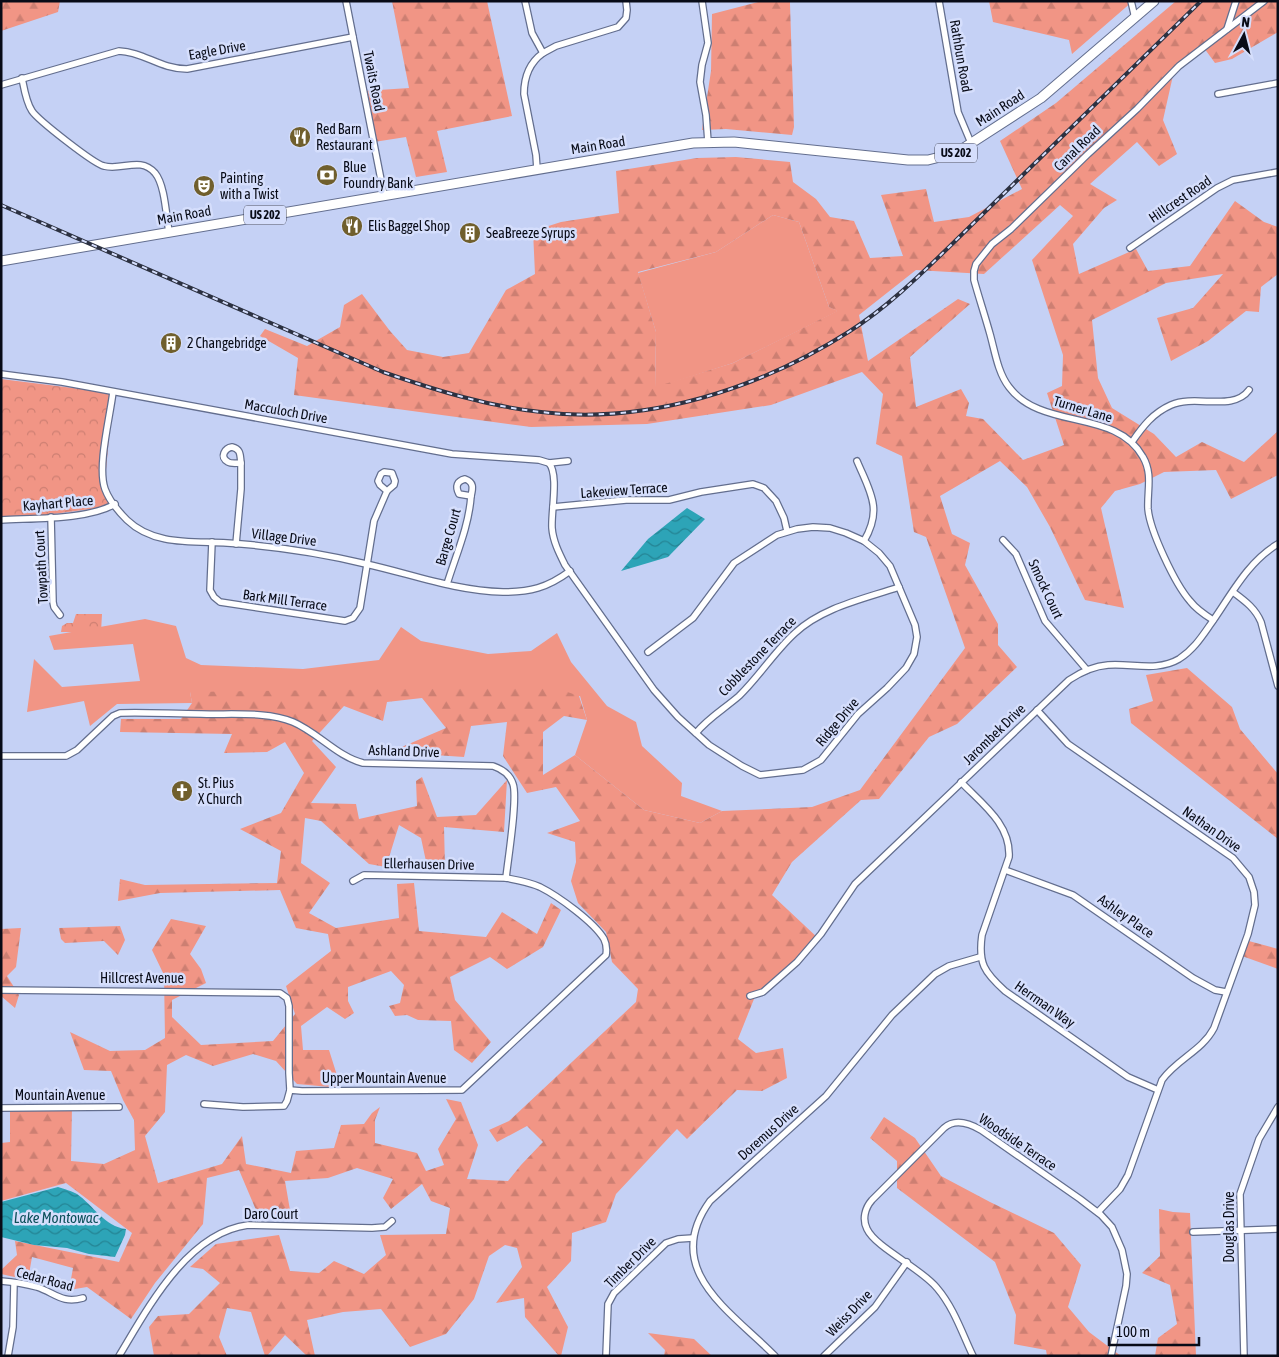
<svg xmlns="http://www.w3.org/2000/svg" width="1279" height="1357" font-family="'Asap Condensed',sans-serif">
<defs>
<pattern id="forest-firs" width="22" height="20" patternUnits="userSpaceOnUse" patternTransform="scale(1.25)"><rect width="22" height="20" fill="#f19585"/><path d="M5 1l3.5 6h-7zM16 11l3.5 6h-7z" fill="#cd7f72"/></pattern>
<pattern id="park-crowns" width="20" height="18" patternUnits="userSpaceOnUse" patternTransform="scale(1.25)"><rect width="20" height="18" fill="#f19585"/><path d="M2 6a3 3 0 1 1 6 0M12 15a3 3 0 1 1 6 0" fill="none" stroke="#cd7f72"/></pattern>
<pattern id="water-waves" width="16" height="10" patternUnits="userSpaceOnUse" patternTransform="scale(1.25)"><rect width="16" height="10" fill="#2da4b7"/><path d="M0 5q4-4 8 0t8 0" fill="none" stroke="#248494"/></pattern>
</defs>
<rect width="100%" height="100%" fill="#c5d1f5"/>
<g fill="#f19585">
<polygon points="773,215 799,222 829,307 838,311 733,363 655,388 656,332 638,273 716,252"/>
<polygon points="145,619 176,626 186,658 201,665 303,669 379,660 401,627 421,641 488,654 531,651 557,633 571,662 607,706 636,722 642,746 682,783 681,796 722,811 700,823 644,810 575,755 587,720 580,696 190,692 192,703 117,704 90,726 84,701 27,712 34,659 62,687 140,681 133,644 54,650 49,636"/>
</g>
<g fill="url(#forest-firs)" fill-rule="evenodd">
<polygon points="1,1 60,1 58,12 1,31"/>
<polygon points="392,1 487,1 512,116 437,131 447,172 416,177 406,137 374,142 364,91 409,88"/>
<polygon points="762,1 790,1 790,4 794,127 792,135 726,129 702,130 711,71 712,14"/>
<polygon points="989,1 1133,1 1072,54 1069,40 993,22"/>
<path d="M1176,1H1278V32L1232,59L1215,63L1204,48L1174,71L1163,120L1177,154L1159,166L1137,142L1090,184L1117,200L1104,208L1073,244L1079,274L1136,249L1148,271L1190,266L1235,201L1264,222L1278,227V274L1261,287L1259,312L1246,311L1208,341L1171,361L1157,318L1193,308L1223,274L1166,283L1092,320L1098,378L1112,408L1154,434L1176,457L1202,442L1244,462L1278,431V475L1231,499L1216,470L1164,472L1140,484L1115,491L1101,508L1124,608L1085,600L1050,527L1027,487L1000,461L940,496L952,534L970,543L965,565L998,624V645L1017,667L957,724L929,737L879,799L861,800L792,862L772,895L819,939L770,986L756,994L738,1039L756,1053L783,1048L787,1078L762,1091L737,1090L687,1139L677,1129L616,1194L606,1222L572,1233L571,1261L547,1287L568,1327L561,1356H559L525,1317L524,1298L496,1303L522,1267L517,1248L505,1245L489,1256L474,1299L446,1334L410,1347L381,1309L343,1312L307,1320L315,1356H307L285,1335L267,1356H265L251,1312L227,1308L219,1337L227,1356H154L149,1327L158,1316L189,1314L220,1283L203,1269L190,1267L216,1244L279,1235L290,1271L319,1273L334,1261L364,1274L386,1255L380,1235L446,1234L450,1208L431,1201L422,1184L391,1209L383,1198L393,1179L357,1168L328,1178L285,1181L291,1216L259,1217L239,1170L207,1178L203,1224L155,1283L131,1319L87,1287L69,1290L73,1268L32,1257L28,1280L1,1274V1270L17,1255L15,1241L119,1262L132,1233L66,1183L1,1201V1143L10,1142V1108L72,1107L71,1161L104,1164L135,1150L134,1120L123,1100L111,1071L84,1070L70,1032L110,1051L145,1050L165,1038L164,975L152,950L171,919L206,926L190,954L201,969L206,983L172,1000V1017L201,1045L273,1041L295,1014L286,986L331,951L328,934L296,928L280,890L160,893L118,901L120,879L145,885L277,883L281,851L240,829L281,813L304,773L285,742L267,752L224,753L232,734L120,732L121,719H181L192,703L190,692L553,687L579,696L587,720L564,716L543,732V775L575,755L644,810L700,823L722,811L812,807L860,790L965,648L926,537L914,532L902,456L876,444L883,394L862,372L771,405L647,424L531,427L294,395L298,358L260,336L265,329L307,346L340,327L344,305L362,294L390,331L407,350L443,357L469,353L506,290L535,274L533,231L561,222L619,213L616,171L697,158L736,157L790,162L793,182L816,199L830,217L854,221L870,258L903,256L881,195L926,189L934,222L969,217L1022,189L1000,141L1056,103ZM1060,205L1073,216L1032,260L1063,355L1062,386L1047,393L1064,445L1023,460L983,419L966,416L969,403L961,389L916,407L910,357L970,304L958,299L868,361L859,315L916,270L984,274ZM773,215L799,222L829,307L837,311L733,363L655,387L656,332L638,272L716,252ZM422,698L446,728L390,752L464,757L471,726L507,722L503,756L527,793L556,787L580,821L547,833L575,842L576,862L571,881L578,903L606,932L612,962L638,989L636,1002L509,1121L489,1130L497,1142L527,1126L543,1142L521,1165L508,1181L467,1179L478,1145L461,1102L446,1099L456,1119L438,1149L444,1165L426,1171L417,1153L375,1143V1120L380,1107L372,1113L364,1124L341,1125L334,1148L296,1151L291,1173L246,1164L242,1136L222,1164L158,1183L145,1136L165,1112L167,1065L186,1055L213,1066L253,1054L276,1061L297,1084L341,1088L329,1050H303L301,1026L327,1007L345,1019L354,1013L348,1001V987L391,971L404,985L400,1003L389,1006L395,1016L407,1015L418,1020L451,1021L454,1050L472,1063L491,1042L455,1000L450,977L490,957L507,969L543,947L561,910L551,903L537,934L502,912L486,937L419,931L414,883L397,884L399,918L336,928L309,913L330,883L301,863L305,818L321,821L369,864L386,867L399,825L421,838L427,866L445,867L444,827L504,832L507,780L476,815L437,817L422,777L416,781L417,806L359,819L356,804L311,803L336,767L312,741L344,706L383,721L387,702Z"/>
<polygon points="1187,668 1232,707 1240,729 1278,774 1278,839 1131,723 1129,709 1153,701 1146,675"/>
<polygon points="120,926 125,940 118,955 104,941 65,943 61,939 59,928"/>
<polygon points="21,928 16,967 7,976 19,995 15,1008 1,996 1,929"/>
<polygon points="1245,940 1278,949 1278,969 1242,956"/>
<polygon points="884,1117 915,1138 941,1176 990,1202 1054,1233 1081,1265 1068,1307 1089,1332 1121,1356 1047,1356 1046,1350 1014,1344 1016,1315 995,1262 897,1188 897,1161 870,1138"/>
<polygon points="1159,1209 1173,1212 1190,1213 1196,1356 1155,1356 1158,1338 1177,1324 1170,1285 1142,1273 1160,1256"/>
<polygon points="648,1333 694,1339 712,1356 664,1356 665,1350"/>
</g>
<g fill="url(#park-crowns)">
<polygon points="1,379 113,393 105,481 113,506 1,521"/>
<polygon points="76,614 102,614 101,632 61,632 62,626 67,623 73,623"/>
</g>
<g fill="url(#water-waves)">
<polygon points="687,508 705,519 668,557 621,571 648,539"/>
<path d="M58,1187C64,1189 72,1191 77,1194C93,1205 105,1227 126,1229L125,1235L115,1257L89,1254L67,1248L34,1245L1,1237V1202Z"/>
</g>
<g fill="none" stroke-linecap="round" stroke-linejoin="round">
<g stroke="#636e8e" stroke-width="8">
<g id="minor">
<polyline points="346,1 384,195"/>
<polyline points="525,1 532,33 543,53 556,46 618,27 626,18 627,10 626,1"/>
<polyline points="702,1 708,43 702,65 700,82 706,115 708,142"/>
<polyline points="939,1 958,112 971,143"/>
<polyline points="1131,1 1135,18"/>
<polyline points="1227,29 1236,1"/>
<path d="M22,78C24,88 26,102 32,111C38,120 94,164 104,166C122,171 140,156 155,173C165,185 166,215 169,232"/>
<path d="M1,85L119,51C144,52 160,69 187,69L353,37"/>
<polyline points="1218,94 1278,83"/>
<path d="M537,169L536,155L524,94C524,78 529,63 543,53"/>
<polyline points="1130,248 1217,188 1233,180 1278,172"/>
<polyline points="1,374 62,382 452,454 539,460 549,463 568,461"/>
<path d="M113,392C110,417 97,467 105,489C109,500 119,512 127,520C154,546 193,541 227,543C274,546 321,553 366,564C411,574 456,591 503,592C530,592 547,588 570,571"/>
<path d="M1132,442C1143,426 1153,413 1171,405C1196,394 1233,412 1249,390"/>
<path d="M232,447C241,449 240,455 241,463C236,463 231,464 228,462C219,457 225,448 232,447Z"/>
<path d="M857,461C870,492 883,509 864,541"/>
<path d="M549,463C559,475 551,511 552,528C553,541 559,553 565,565L654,690L678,717L709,745L742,766L760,775L803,770L821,760L858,714L887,688L906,668L914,654L917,637L915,625L890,566L879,553L864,541L846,533L830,528L813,527L797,529L777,535L734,563L693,618L648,652"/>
<polygon points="384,472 392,473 395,481 394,485 387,491 380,485 378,481 381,474"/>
<path d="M465,479C474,482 473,488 471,496L459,494C455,486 457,481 465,479Z"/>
<polyline points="553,507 626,500 669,500 701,492 753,484 764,488 776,501 784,518 787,531"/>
<polyline points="51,517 53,602 54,607 60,615"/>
<path d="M1,520C33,518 88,520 115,504"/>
<polyline points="1003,540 1016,554 1045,621 1087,670"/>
<polyline points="212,542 210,590 214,597 220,602 345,621 353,618 360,608 374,521 387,491"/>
<polyline points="236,544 241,489 241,463"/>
<path d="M447,584C456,555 469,526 471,496"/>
<path d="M1233,592C1245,601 1255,608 1261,622L1278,686"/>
<path d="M1213,620C1205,615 1196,609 1190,601C1175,584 1150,531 1148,509C1147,491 1153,474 1143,457C1116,408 1042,431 1009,387C998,373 995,352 990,334C985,316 979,298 974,280V271L976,264L992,244L1011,229L1088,154L1137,109L1179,66L1264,1"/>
<path d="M1037,710L1068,744L1233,858L1249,877L1254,892L1255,905L1248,934L1214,1028C1202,1051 1177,1059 1162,1080L1128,1175L1120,1189L1098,1212"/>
<path d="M696,733C708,718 724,709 739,696C759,677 774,652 795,633C823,607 864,599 899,587"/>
<path d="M1,756H66L77,750L113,716L120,713C147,712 174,714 201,714C229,715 268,711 293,722C317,732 338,757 363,763L493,766C502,769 510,775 513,784C518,798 508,859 506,878"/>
<path d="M961,782C981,803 1011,824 1009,857L982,935C978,963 984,972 1005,991L1128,1077L1158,1090"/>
<polyline points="1005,870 1073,895 1193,978 1215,990 1226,992"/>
<polyline points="1,990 280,993 287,998 289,1006 289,1073 290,1090"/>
<path d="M750,996L763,992L797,962L821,934L855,884L1069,680C1081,672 1094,666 1108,665C1132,663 1157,672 1179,659C1193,650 1201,638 1210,625C1230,597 1247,562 1278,544"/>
<path d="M204,1104L243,1107L284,1106L287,1101L290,1090L302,1091L462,1090L606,955C607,949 607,945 604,939C594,922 558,896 540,887C529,882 517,880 506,878L364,875L353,881"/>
<polyline points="1,1108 119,1107"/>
<polyline points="1193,1232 1278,1229"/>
<path d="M1,1281C13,1282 26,1284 37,1287C55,1293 62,1304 83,1298"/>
<polyline points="8,1356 13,1327 14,1283"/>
<path d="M119,1356C148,1308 187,1233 248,1225L372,1228L385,1227L392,1221"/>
<polyline points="606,1356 608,1304 614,1293 666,1243 678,1239 693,1238"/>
<path d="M775,1356C732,1312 660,1270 710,1201L826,1096L892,1015L935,974L949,966L980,957"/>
<polyline points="824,1356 875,1307 907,1262"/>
<path d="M973,1356C962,1333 954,1308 937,1288C921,1268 876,1248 867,1229C862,1219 865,1208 872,1200L944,1128C955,1118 969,1123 981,1130L1080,1199L1101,1215L1112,1227L1122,1250L1127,1274L1126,1286L1111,1356"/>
<polyline points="1244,1356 1240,1194 1259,1139 1278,1107"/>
</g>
</g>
<g stroke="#636e8e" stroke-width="11">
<polyline id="primary" points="1,261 693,143 734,142 908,160 928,160 956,153 1041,98 1154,1"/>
</g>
<use href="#minor" stroke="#fff" stroke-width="5.5"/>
<use href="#primary" stroke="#fff" stroke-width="9"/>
<g stroke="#2c3141" stroke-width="4">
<path id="rail" d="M1,205L383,372C435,390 486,406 541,412C648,425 761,388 850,331C886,308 917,278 948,248L1201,1"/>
</g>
<use href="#rail" stroke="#d5defc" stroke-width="2" stroke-dasharray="5.5" stroke-linecap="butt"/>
</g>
<defs>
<g id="restaurant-disc" transform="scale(1.125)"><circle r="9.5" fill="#705f2d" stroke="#d5defc"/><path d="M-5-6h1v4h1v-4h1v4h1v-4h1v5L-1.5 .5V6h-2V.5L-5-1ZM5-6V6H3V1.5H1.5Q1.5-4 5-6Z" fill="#fff"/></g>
<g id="bank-disc" transform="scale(1.125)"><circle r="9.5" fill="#705f2d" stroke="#d5defc"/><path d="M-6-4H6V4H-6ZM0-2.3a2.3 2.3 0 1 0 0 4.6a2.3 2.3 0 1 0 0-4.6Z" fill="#fff"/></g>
<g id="theatre-disc" transform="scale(1.125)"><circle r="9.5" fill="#705f2d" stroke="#d5defc"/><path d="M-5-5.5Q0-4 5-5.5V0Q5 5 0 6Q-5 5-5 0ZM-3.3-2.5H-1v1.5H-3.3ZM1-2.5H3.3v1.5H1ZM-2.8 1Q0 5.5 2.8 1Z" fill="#fff"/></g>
<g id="building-disc" transform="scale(1.125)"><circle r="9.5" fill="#705f2d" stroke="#d5defc"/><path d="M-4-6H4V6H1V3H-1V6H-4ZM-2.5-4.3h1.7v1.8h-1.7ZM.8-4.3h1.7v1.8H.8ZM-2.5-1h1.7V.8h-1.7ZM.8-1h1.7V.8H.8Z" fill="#fff"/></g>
<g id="church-disc" transform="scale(1.125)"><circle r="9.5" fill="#705f2d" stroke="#d5defc"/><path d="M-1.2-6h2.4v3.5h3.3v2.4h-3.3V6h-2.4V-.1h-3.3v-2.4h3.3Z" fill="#fff"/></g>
</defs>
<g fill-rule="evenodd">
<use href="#restaurant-disc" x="300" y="137"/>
<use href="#bank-disc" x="327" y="175"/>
<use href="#theatre-disc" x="204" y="186"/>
<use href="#restaurant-disc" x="352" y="226"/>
<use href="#building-disc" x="470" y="233"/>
<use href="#building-disc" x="171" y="343"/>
<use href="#church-disc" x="182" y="791"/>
</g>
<g text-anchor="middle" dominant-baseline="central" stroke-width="5" stroke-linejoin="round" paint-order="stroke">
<g fill="#d5defc" stroke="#464a5c" stroke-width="1">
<rect x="935" y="143.5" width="42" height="19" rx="4"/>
<rect x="244" y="205.5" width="42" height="19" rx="4"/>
</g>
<g font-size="12" font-weight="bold" fill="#080b17">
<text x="956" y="153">US 202</text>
<text x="265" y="215">US 202</text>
</g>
<g font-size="14" fill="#080b17" stroke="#d5defc">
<text transform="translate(217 50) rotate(-10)">Eagle Drive</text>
<text transform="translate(961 56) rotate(80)">Rathbun Road</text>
<text transform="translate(374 81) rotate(79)">Twaits Road</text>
<text transform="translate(1000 108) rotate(-33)">Main Road</text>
<text transform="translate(598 145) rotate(-9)">Main Road</text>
<text transform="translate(1077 148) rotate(-44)">Canal Road</text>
<text transform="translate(1180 199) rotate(-34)">Hillcrest Road</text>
<text transform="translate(184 215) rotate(-10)">Main Road</text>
<text transform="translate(1083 409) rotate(17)">Turner Lane</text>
<text transform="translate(286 411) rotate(10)">Macculoch Drive</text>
<text transform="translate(624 490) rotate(-4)">Lakeview Terrace</text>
<text transform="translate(58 503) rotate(-5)">Kayhart Place</text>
<text transform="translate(284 537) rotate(7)">Village Drive</text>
<text transform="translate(448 537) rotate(-74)">Barge Court</text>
<text transform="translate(41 567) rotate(-93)">Towpath Court</text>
<text transform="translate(1046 589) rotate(65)">Smock Court</text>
<text transform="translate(285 600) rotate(8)">Bark Mill Terrace</text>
<text transform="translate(757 656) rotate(-46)">Cobblestone Terrace</text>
<text transform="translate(837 722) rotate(-50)">Ridge Drive</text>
<text transform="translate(994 734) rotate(-44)">Jarombek Drive</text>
<text transform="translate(404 751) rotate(2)">Ashland Drive</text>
<text transform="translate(1212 829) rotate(35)">Nathan Drive</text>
<text transform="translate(429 864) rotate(1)">Ellerhausen Drive</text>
<text transform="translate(1126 916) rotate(35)">Ashley Place</text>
<text x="142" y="978">Hillcrest Avenue</text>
<text transform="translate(1045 1004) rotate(35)">Herrman Way</text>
<text x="384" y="1078">Upper Mountain Avenue</text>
<text x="60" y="1095">Mountain Avenue</text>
<text transform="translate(768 1132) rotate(-42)">Doremus Drive</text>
<text transform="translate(1018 1142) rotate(34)">Woodside Terrace</text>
<text x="271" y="1214">Daro Court</text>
<text transform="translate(1229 1227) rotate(-90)">Douglas Drive</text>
<text transform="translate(630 1262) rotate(-45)">Timber Drive</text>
<text transform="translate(45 1279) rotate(15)">Cedar Road</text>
<text transform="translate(849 1313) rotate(-46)">Weiss Drive</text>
</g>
<g font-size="14" fill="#080b17" stroke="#d5defc" text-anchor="start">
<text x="316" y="129">Red Barn<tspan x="316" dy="16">Restaurant</tspan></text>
<text x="343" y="167">Blue<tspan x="343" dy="16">Foundry Bank</tspan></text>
<text x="220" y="178">Painting<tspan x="220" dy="16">with a Twist</tspan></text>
<text x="368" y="226">Elis Baggel Shop</text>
<text x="486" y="233">SeaBreeze Syrups</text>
<text x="187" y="343">2 Changebridge</text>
<text x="198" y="783">St. Pius<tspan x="198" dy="16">X Church</tspan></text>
</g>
<g font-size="15" font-style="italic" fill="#0b4f59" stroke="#d5defc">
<text x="56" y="1217">Lake Montowac</text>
</g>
</g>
<rect width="1279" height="1357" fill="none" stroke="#080b17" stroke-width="5"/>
<g transform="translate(1244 35) rotate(7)" stroke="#d5defc" stroke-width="4" paint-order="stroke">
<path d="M0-4L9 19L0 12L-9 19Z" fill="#080b17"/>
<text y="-8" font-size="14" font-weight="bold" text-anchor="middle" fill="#080b17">N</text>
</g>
<path d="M1109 1337v8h90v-8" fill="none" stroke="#080b17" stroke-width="2.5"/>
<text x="1116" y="1337" font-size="15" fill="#080b17" stroke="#d5defc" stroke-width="4" paint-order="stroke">100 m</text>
</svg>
